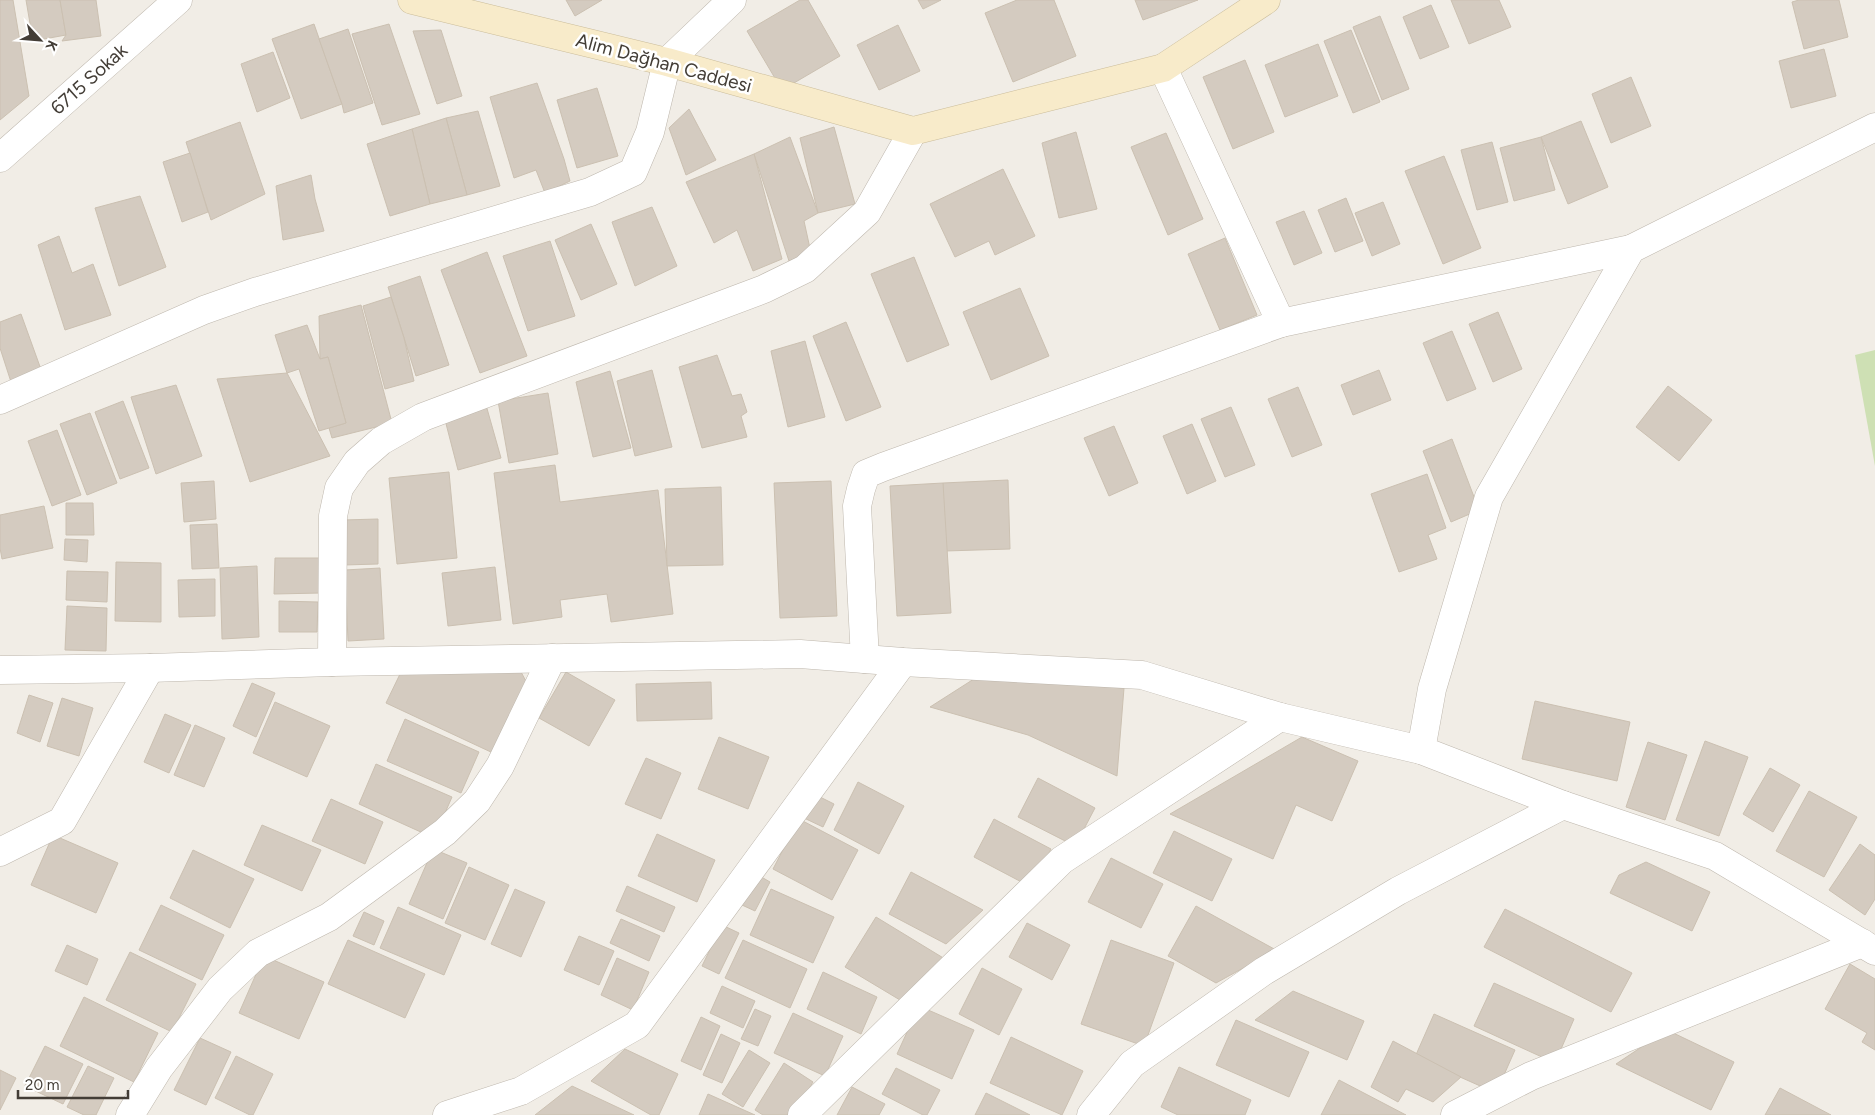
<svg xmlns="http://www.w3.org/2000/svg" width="1875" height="1115" font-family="Figtree,sans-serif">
<rect width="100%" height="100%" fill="#f1ede6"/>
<polygon fill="#cee0b4" points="1875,350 1875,466 1855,355"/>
<g fill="#d4cbc0" stroke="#cbc0b1">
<polygon points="0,0 13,0 29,96 0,120"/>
<polygon points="26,0 60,0 66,35 33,41"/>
<polygon points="60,0 96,0 101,36 62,41 66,35"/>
<polygon points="566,0 602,0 575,16"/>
<polygon points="800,0 808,0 840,56 782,90 747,31"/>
<polygon points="918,0 941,0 923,9"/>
<polygon points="1017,0 1054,0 1076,56 1013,82 985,13"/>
<polygon points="1135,0 1198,0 1143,20"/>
<polygon points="1451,0 1499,0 1511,27 1469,44"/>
<polygon points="1799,0 1839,0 1848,37 1804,49 1792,2"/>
<polygon points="1431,5 1449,47 1420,59 1403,17"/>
<polygon points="1380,16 1409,89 1382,100 1353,27"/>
<polygon points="314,24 342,104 301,119 272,39"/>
<polygon points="389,24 420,114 382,125 352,34"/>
<polygon points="898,25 920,71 879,90 857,45"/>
<polygon points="348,29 373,103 344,113 342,104 319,39"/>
<polygon points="441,30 462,96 437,104 413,31"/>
<polygon points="1351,30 1380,102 1353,113 1324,41"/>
<polygon points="1318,44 1338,96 1285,117 1265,65"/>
<polygon points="1824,49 1836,96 1791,108 1779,61"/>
<polygon points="273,52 290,98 257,112 241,64"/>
<polygon points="1245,60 1274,132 1233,149 1203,77"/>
<polygon points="1631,77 1651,126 1611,143 1592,94"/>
<polygon points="537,83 564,159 570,181 545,193 536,170 514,178 490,97"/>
<polygon points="597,88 618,156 577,168 557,100"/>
<polygon points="689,109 716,160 686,175 669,128"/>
<polygon points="478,111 500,186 467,195 446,118"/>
<polygon points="446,118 467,195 430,204 412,129"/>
<polygon points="1581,121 1608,187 1568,204 1541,137"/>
<polygon points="240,122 265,194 211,220 186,142"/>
<polygon points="834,127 855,204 818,213 800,138"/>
<polygon points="412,129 430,204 390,216 367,144"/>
<polygon points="1076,132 1097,209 1059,218 1042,143"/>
<polygon points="1166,133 1203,219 1168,235 1131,147"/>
<polygon points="790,137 818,213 804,221 811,253 789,261 754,154"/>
<polygon points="1541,137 1555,190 1514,201 1500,148"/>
<polygon points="1492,142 1508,202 1477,210 1461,150"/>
<polygon points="190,153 208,212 182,222 163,162"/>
<polygon points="754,154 782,259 753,271 737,230 714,243 686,182"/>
<polygon points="1444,156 1481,248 1443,264 1405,171"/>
<polygon points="1003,169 1035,236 995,255 989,241 955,257 930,204"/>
<polygon points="311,175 315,199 324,231 283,240 276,186"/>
<polygon points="140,196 166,267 119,286 95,208"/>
<polygon points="1346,198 1363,241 1335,252 1318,210"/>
<polygon points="1383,202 1400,244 1372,256 1355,213"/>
<polygon points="652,207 677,266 635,286 612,222"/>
<polygon points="1304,211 1322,253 1294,265 1276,222"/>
<polygon points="591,224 617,284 581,300 555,240"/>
<polygon points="59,236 72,273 93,264 111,315 65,330 38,245"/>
<polygon points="1225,238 1257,315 1220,330 1188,254"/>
<polygon points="550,241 575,316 528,331 503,256"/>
<polygon points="487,252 527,356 480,373 441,270"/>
<polygon points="914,257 949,345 907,362 871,274"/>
<polygon points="420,276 449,365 416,376 388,287"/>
<polygon points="1020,288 1049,356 991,380 963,312"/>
<polygon points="391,297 404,338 414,381 385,389 363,306"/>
<polygon points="361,305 392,423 332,438 329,428 346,423 328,357 320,359 319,316"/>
<polygon points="1498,312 1522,369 1493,382 1469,324"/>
<polygon points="21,314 43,375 12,385 0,348 0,322"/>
<polygon points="846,322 881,407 846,421 813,336"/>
<polygon points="307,325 320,359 328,357 346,423 319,431 299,369 287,373 275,335"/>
<polygon points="1452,331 1476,389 1447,401 1423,343"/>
<polygon points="805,341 825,417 788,427 771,351"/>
<polygon points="717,355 732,396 741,394 747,412 741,416 747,437 702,448 679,367"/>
<polygon points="652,370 672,447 635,456 617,381"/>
<polygon points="1379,370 1391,400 1353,415 1341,385"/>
<polygon points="610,371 631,448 593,457 576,382"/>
<polygon points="287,373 330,456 250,482 217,379"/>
<polygon points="176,385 202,456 156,474 131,397"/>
<polygon points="1668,386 1712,420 1679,461 1636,427"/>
<polygon points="1298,387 1322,445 1292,457 1268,399"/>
<polygon points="548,393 558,454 509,463 498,401"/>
<polygon points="123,401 149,468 120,479 95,412"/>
<polygon points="486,405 501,458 458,470 444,416"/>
<polygon points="1231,407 1255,465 1225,477 1201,419"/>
<polygon points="90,413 117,483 87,495 60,424"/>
<polygon points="1192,424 1216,481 1187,494 1163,436"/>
<polygon points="1114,426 1138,483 1109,496 1084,438"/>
<polygon points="57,430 81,495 52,506 28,441"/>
<polygon points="1452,439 1479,510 1451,522 1423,451"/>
<polygon points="555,465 560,502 658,490 673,614 611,622 607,594 560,600 562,617 513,624 494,473"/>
<polygon points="449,472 457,558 397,564 389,478"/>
<polygon points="1427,474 1446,528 1428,535 1437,559 1399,572 1371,494"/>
<polygon points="1008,480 1010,549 945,551 943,483"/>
<polygon points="214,481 216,519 184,522 181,483"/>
<polygon points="831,481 837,616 780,618 774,483"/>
<polygon points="943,483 951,613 897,616 890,486"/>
<polygon points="721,487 723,565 667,566 665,489"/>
<polygon points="66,503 93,503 94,535 66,535"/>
<polygon points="44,506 53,548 2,559 0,548 0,515"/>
<polygon points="378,519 378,564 344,565 343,520"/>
<polygon points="217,524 219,568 192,569 190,525"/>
<polygon points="65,539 88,540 87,562 64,560"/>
<polygon points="275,558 321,558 321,593 274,594"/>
<polygon points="116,562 161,563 161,622 115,621"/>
<polygon points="257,566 259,637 222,639 220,568"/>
<polygon points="495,567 501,620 448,626 442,573"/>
<polygon points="380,568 384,639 348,641 345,570"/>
<polygon points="67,571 108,572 107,602 66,600"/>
<polygon points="215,579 215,616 179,617 178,580"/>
<polygon points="279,601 318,602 317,632 279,632"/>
<polygon points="67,606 107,608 106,651 65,650"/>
<polygon points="520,670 529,687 493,753 386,703 401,672"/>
<polygon points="566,672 615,700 589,746 539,718"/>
<polygon points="977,677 1124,688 1117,776 1028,735 930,707"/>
<polygon points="711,682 712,719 637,721 636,684"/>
<polygon points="252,683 275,693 256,737 233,726"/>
<polygon points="29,695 53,703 40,742 17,733"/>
<polygon points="62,698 93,708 79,756 47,746"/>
<polygon points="1535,701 1630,722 1617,781 1522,759"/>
<polygon points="275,702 330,726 307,777 253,753"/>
<polygon points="165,714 191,725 169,773 144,762"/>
<polygon points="405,719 479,752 461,793 387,761"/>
<polygon points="195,725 225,738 204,787 174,775"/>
<polygon points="719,737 769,757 748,809 698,789"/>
<polygon points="1302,737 1358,761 1332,821 1296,805 1273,859 1170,814"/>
<polygon points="1705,741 1748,757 1719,836 1676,820"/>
<polygon points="1648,742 1687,755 1665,820 1626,807"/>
<polygon points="646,758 681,773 661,819 625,804"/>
<polygon points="376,764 452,797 434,838 359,804"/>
<polygon points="1770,768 1800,785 1773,832 1743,814"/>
<polygon points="1038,778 1095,808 1075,846 1018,817"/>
<polygon points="858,782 904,806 879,854 834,830"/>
<polygon points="1809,791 1857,817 1824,877 1776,851"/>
<polygon points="816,795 834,804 823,827 804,818"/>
<polygon points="331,799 383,822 365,864 312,841"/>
<polygon points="799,819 858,850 832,900 773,869"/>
<polygon points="994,819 1051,849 1031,887 974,857"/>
<polygon points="262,825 321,850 302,891 244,865"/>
<polygon points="1174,831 1232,859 1212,901 1153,873"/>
<polygon points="657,834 715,860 697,902 638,876"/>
<polygon points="53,835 118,863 96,913 31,885"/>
<polygon points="1860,844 1875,855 1875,899 1865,915 1829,890"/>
<polygon points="433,849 467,863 443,919 409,904"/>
<polygon points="193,850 254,879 230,928 170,898"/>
<polygon points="1111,858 1163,884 1141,928 1088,902"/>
<polygon points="1646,862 1710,892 1692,931 1610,893 1619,875"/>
<polygon points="469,867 509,885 485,940 445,923"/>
<polygon points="911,872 983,910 946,944 889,914"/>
<polygon points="758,875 770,882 755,911 742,905"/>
<polygon points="627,886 675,907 664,932 616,911"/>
<polygon points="515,889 545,902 521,957 491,944"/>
<polygon points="771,889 834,917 813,963 750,935"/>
<polygon points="161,905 224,935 202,980 139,950"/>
<polygon points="1196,906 1276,950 1216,983 1168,956"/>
<polygon points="398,907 461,935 444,975 380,948"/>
<polygon points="1505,909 1632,973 1611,1012 1484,947"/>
<polygon points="364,912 384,921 374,945 353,936"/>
<polygon points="876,917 945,959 900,1000 845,967"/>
<polygon points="621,919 660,936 649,961 610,943"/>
<polygon points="1027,923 1070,945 1052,980 1009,957"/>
<polygon points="722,925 739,933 719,974 702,966"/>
<polygon points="579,936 614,951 599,985 564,970"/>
<polygon points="348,940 425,974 405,1018 328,984"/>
<polygon points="743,940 807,969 790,1008 725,978"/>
<polygon points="1111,940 1174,963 1144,1046 1081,1024"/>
<polygon points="67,945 98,959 87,985 55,971"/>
<polygon points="130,952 196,984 172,1032 106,1000"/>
<polygon points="264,956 324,982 299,1039 239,1013"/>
<polygon points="617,958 649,972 633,1010 601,995"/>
<polygon points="1850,964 1875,979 1875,1050 1862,1042 1867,1033 1825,1009"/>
<polygon points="982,968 1022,989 999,1035 959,1014"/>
<polygon points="823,972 877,997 861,1034 807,1009"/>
<polygon points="1494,983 1574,1019 1555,1063 1474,1026"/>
<polygon points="722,986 755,1001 743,1028 710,1013"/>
<polygon points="1293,991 1364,1021 1347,1060 1255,1020"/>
<polygon points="84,997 158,1033 134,1082 60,1046"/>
<polygon points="919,1006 974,1030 952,1079 897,1054"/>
<polygon points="755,1009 771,1016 758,1046 741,1039"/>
<polygon points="793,1013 843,1036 825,1076 774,1053"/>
<polygon points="1434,1014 1515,1050 1496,1093 1415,1057"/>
<polygon points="701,1017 720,1026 701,1070 681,1061"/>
<polygon points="1236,1020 1309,1052 1289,1097 1216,1065"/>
<polygon points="1667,1030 1734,1062 1711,1110 1616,1064"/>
<polygon points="721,1034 740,1043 722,1083 703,1075"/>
<polygon points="1011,1037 1083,1071 1062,1115 990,1083"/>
<polygon points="200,1038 231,1052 206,1105 174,1090"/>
<polygon points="1393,1041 1461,1077 1433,1102 1406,1089 1398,1102 1371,1087"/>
<polygon points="45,1046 83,1064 63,1104 25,1086"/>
<polygon points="625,1049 678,1074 659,1115 651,1115 591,1081"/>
<polygon points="749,1050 770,1063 743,1107 722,1094"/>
<polygon points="236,1056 273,1074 253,1115 250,1115 215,1098"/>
<polygon points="784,1063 813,1082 793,1115 763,1115 755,1110"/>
<polygon points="88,1066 114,1078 96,1115 84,1115 67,1107"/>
<polygon points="1179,1067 1251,1100 1245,1115 1178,1115 1161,1107"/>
<polygon points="896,1068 940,1090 927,1115 923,1115 882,1094"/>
<polygon points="0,1070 16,1078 0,1110"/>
<polygon points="1339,1080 1406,1115 1321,1115"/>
<polygon points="572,1086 634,1115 535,1115"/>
<polygon points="852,1087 885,1104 879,1115 837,1115"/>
<polygon points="1780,1088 1831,1115 1765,1115"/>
<polygon points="986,1093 1030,1115 975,1115"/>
<polygon points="708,1094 755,1115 699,1115"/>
</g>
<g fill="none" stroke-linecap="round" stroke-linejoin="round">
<g stroke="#beb7ad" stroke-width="29">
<g id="street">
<polyline points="1163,68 1281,323 1631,249"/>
<polyline points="1875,127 1631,249 1489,497 1432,689 1421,750 1563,805 1715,856 1875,951"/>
<polyline points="0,158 178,0"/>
<polyline points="0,400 204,310 255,292 590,192 633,172 650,132 667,62 732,0"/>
<polyline points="865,659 857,506 861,489 866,474 883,467 1281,323"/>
<polyline points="332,662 333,516 339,488 357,462 381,441 423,417 764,289 805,269 867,212 913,131"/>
<polyline points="0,670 150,668 332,662 800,654 903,662 1142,675 1280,717 1421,750"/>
<polyline points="0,852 62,821 150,668"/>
<polyline points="130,1115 159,1068 220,989 258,953 329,917 445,832 477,801 500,766 552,658"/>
<polyline points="447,1115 521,1091 637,1025 903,662"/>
<polyline points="802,1115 1062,860 1280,717"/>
<polyline points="1091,1115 1132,1064 1264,971 1398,891 1563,805"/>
<polyline points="1455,1115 1531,1076 1862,943"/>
</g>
</g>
<g stroke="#cbbd9b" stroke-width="29">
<polyline id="secondary" points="412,0 667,62 913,131 1163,68 1266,0"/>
</g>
<use href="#street" stroke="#fff" stroke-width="28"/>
<use href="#secondary" stroke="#f8ebca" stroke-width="28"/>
</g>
<g text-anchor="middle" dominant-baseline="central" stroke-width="5" stroke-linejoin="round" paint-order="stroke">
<g font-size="19" fill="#433d36" stroke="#fff">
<text transform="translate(664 63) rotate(15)">Alim Dağhan Caddesi</text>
<text transform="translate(89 79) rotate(-42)">6715 Sokak</text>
</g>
</g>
<g transform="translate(40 40) rotate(116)" stroke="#ffffff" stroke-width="4" paint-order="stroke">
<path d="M0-4L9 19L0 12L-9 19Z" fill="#433d36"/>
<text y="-8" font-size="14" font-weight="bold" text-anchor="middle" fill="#433d36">K</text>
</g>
<path d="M18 1090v8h110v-8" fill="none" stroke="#433d36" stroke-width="2.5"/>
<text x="25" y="1090" font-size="15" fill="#433d36" stroke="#ffffff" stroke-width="4" paint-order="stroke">20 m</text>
</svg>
